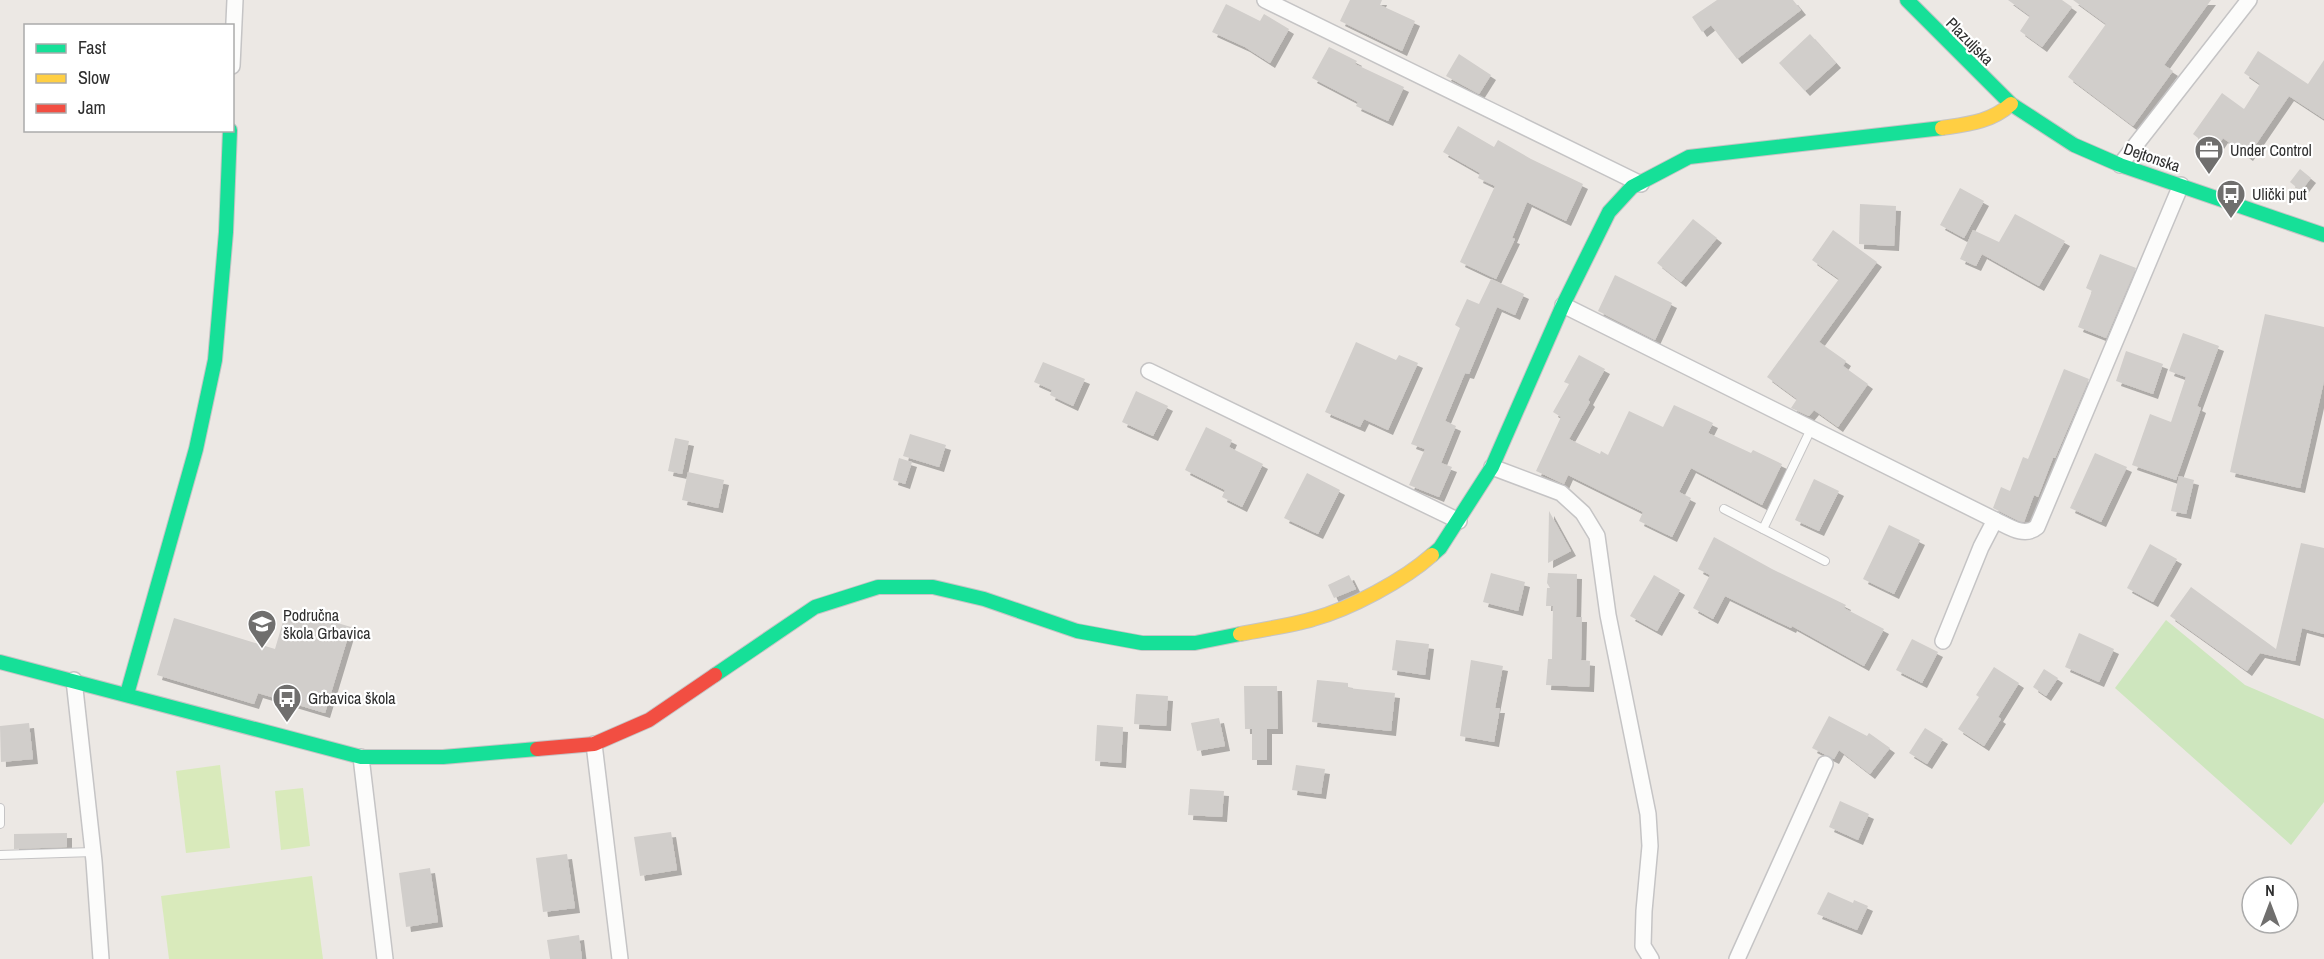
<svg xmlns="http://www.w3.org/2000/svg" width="2324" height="959" font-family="'Archivo Narrow',sans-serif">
<defs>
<filter id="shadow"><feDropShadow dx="5" dy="5" stdDeviation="0" flood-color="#0004"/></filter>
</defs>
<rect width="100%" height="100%" fill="#ece8e4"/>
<polygon fill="#cee6be" points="2166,620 2245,685 2324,719 2324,802 2291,845 2115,688"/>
<g fill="#d9eabb">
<polygon points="220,765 230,848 186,853 176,771"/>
<polygon points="303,788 310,846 281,850 275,791"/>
<polygon points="312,876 323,959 169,959 161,896"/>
</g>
<g fill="#d1cecb" filter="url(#shadow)">
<polygon points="1350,0 1382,0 1380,5 1415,21 1402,51 1340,21"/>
<polygon points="1717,0 1793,0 1801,10 1737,59 1711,25 1702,32 1692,17"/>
<polygon points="2008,0 2062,0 2072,7 2042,47 2020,31 2030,16"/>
<polygon points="2073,0 2211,0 2164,65 2173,71 2133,126 2068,77 2106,24"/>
<polygon points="1226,4 1260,21 1264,14 1289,29 1270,63 1245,47 1212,32"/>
<polygon points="1810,34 1836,63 1805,91 1779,63"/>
<polygon points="1329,47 1357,61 1355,64 1404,87 1388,121 1356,106 1358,102 1312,78"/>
<polygon points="2258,51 2308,84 2324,60 2324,119 2289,96 2248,156 2223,138 2219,144 2208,136 2203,142 2193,134 2222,93 2244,109 2260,84 2244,73"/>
<polygon points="1459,54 1491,75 1479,94 1446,76"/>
<polygon points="1458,126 1494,147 1498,140 1531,159 1583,184 1566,221 1527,202 1512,238 1515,239 1496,279 1460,262 1495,186 1478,178 1480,173 1443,152"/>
<polygon points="2300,169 2311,178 2301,191 2290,182"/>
<polygon points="1960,188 1984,201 1964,238 1940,225"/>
<polygon points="1860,204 1896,206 1894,246 1859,244"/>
<polygon points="2015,214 2065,241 2039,286 1982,254 1976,266 1960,259 1973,230 1999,242"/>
<polygon points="1693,219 1717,238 1681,282 1657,263"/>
<polygon points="1833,230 1877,262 1819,342 1846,361 1843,366 1868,384 1838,427 1814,410 1809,416 1791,408 1797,399 1767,377 1839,279 1812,260"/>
<polygon points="2100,254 2136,268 2106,338 2078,327 2092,291 2086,288"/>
<polygon points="1615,275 1672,303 1655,340 1598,311"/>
<polygon points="1491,279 1524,294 1515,315 1497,307 1469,374 1465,373 1445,421 1456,426 1441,463 1452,467 1439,497 1409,485 1425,449 1411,444 1460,328 1455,325 1467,299 1479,304"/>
<polygon points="2265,314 2324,327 2324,381 2300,488 2230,472"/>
<polygon points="2183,333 2219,346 2197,406 2201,408 2176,480 2132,465 2150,414 2171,422 2186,377 2169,371"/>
<polygon points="1356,342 1396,360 1399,355 1418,363 1388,430 1364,419 1360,427 1325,412"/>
<polygon points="2126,351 2163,364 2153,394 2116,381"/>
<polygon points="1579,355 1605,369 1588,400 1590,402 1569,439 1600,454 1601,451 1608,455 1629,411 1663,427 1674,405 1713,423 1708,433 1751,453 1753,450 1782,464 1762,505 1691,468 1679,492 1691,498 1672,537 1639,521 1643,512 1568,475 1564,484 1536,471 1561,417 1553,412 1569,384 1564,382"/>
<polygon points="1043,362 1085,379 1073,406 1050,395 1052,390 1034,382"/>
<polygon points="2064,369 2089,379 2055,458 2053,458 2038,497 2034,495 2024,522 2019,521 1993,508 2001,487 2010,491 2023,457 2028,459"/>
<polygon points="1136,391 1168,406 1153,436 1122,422"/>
<polygon points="1206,427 1232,440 1229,447 1263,464 1242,507 1222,497 1225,490 1185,470"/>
<polygon points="910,434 946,445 939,467 903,456"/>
<polygon points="675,438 689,441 682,474 668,471"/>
<polygon points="2095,453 2127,467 2101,522 2070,508"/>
<polygon points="899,458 912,462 905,484 893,480"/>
<polygon points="688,472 724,480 718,508 682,500"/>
<polygon points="1307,473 1340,490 1318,534 1284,518"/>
<polygon points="2179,476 2194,480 2186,514 2171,511"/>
<polygon points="1814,479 1839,491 1819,531 1795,520"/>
<polygon points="1549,511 1571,551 1548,563"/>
<polygon points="1889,525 1920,540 1894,594 1863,579"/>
<polygon points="1714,537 1772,569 1846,605 1844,608 1884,629 1864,666 1792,626 1791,628 1725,596 1713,619 1693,608 1710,575 1698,569"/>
<polygon points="2301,543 2324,548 2324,634 2302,628 2295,661 2260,653 2247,671 2170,616 2191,587 2276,649"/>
<polygon points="2150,544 2177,559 2153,602 2127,588"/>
<polygon points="1491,573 1525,582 1518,611 1483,602"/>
<polygon points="1548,573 1577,574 1576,617 1582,617 1581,660 1590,661 1589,687 1546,685 1548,659 1552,659 1553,606 1546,606 1547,588 1550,588 1547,583"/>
<polygon points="1349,575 1356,589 1334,598 1328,585"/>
<polygon points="1654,575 1680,590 1657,631 1630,616"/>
<polygon points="287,608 351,627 325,713 258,693 254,704 157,675 174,618 275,649"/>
<polygon points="2079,633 2114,649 2099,682 2065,667"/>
<polygon points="1912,639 1938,652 1922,683 1896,670"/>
<polygon points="1396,640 1429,644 1425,675 1392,670"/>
<polygon points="1471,660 1503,666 1495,708 1500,708 1494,742 1460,736"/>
<polygon points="1994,667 2019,683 1998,717 2001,719 1984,746 1958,729 1979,697 1976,695"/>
<polygon points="2044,669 2058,678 2046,696 2033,687"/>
<polygon points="1317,680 1348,683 1348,688 1395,693 1391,731 1312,722"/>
<polygon points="1244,686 1277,686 1278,729 1267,729 1267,760 1252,760 1252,729 1245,729"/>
<polygon points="1136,694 1168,696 1166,726 1134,724"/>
<polygon points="1829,716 1867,736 1869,733 1890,748 1870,774 1839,750 1834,759 1812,748"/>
<polygon points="1219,718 1225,746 1197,751 1191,723"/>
<polygon points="29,723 33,759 1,762 0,726"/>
<polygon points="1097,725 1123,727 1121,763 1095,761"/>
<polygon points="1925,728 1943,739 1927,764 1909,753"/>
<polygon points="1296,765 1325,769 1321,794 1292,790"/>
<polygon points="1190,789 1224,791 1222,817 1188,815"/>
<polygon points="1840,801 1869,814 1858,840 1829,827"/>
<polygon points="671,832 677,870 640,876 634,837"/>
<polygon points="67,833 67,847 14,849 14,834"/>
<polygon points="567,854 575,908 543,912 536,858"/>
<polygon points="430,868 438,922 406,927 399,873"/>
<polygon points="1828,892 1853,903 1854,900 1868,906 1857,930 1817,914"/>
<polygon points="579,935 582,959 550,959 547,940"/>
</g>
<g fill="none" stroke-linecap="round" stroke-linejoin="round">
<g stroke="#c5c4c5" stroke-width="10">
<g id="lane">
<polyline points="1724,509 1825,561"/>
<polyline points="1763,529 1811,429"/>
<polyline points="0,808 0,824"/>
<polyline points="0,855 93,852"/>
</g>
</g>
<g stroke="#c5c4c5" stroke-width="18">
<g id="street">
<polyline points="1265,0 1641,184"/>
<polyline points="232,66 235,0"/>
<polyline points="2120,165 2249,0"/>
<polyline points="1563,305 1995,520"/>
<polyline points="1149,371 1459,521"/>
<polyline points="1492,467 1561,493 1583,513 1597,536 1608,615 1648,814 1650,846 1644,911 1643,946 1651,959"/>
<path d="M1943,641L1981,547L1995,520C2008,526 2024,538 2037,527L2181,185"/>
<polyline points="74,680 94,861 101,959"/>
<polyline points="594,744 620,959"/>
<polyline points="361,757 385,959"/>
<polyline points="1737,959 1825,764"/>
</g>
</g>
<g stroke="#c5c4c5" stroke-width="16">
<g id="fast">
<polyline points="1907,0 2011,104 2074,145 2120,165 2324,235"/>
<polyline points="1432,555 1440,548 1492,467 1563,305 1609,212 1632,187 1689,157 1942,128"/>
<polyline points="0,662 361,757 443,757 537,749"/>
<polyline points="715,675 815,607 878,587 933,587 984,599 1077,631 1142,643 1195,643 1240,634"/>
<polyline points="127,694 196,449 215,360 226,232 230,130"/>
</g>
</g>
<g stroke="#c5c4c5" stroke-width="16">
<g id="slow">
<path d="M1942,128C1968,124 1991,122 2011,104"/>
<path d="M1240,634C1264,629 1290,626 1313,619C1350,609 1404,580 1432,555"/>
</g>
</g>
<g stroke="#c5c4c5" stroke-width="16">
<polyline id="jam" points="537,749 594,744 649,720 715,675"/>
</g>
<use href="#lane" stroke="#fcfcfb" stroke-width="8"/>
<use href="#street" stroke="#fcfcfb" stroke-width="15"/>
<use href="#fast" stroke="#16e098" stroke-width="14"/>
<use href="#slow" stroke="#ffcf43" stroke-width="14"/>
<use href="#jam" stroke="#f24e42" stroke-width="14"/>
</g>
<defs>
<g id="office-pin" transform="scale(1.5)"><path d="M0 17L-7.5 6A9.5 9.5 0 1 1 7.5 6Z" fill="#706f6e" stroke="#fff"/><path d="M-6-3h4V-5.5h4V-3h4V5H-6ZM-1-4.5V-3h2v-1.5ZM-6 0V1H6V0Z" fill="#fff"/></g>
<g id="bus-pin" transform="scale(1.5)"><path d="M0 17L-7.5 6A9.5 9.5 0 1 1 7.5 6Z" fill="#706f6e" stroke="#fff"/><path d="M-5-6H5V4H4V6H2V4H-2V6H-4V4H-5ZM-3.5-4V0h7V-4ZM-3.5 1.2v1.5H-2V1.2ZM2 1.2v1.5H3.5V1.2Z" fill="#fff"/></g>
<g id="school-pin" transform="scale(1.5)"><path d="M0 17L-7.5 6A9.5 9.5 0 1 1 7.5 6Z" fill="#706f6e" stroke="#fff"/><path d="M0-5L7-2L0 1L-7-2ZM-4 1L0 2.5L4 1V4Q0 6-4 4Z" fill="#fff"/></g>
</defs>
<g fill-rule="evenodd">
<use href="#office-pin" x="2209" y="150"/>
<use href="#bus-pin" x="2231" y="194"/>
<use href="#school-pin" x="262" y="624"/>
<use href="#bus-pin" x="287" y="698"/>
</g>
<g text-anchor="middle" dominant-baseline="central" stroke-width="4.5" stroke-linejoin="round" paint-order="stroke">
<g font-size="16" fill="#2e2e2e" stroke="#fff">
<text transform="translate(1970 41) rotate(45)">Plazuljska</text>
<text transform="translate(2152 157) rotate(19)">Dejtonska</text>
</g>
<g font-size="16" fill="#2e2e2e" stroke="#fff" text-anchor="start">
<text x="2230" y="150">Under Control</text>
<text x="2252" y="194">Ulički put</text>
<text x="283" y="615">Područna<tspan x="283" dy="18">škola Grbavica</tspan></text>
<text x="308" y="698">Grbavica škola</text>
</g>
</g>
<rect x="24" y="24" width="210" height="108" fill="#ffffff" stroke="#ababab" stroke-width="1.5"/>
<rect x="36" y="44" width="30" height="9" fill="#16e098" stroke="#ababab" stroke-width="1.5"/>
<text x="78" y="54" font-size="18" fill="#2e2e2e">Fast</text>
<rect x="36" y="74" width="30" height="9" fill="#ffcf43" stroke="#ababab" stroke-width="1.5"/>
<text x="78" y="84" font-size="18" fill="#2e2e2e">Slow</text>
<rect x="36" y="104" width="30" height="9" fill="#f24e42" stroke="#ababab" stroke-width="1.5"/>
<text x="78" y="114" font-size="18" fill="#2e2e2e">Jam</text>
<g transform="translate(2270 905)"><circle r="28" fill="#ffffff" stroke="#ababab" stroke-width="1.5"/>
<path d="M0-4.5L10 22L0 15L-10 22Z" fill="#706f6e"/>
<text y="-9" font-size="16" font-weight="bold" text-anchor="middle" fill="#2e2e2e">N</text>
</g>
</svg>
